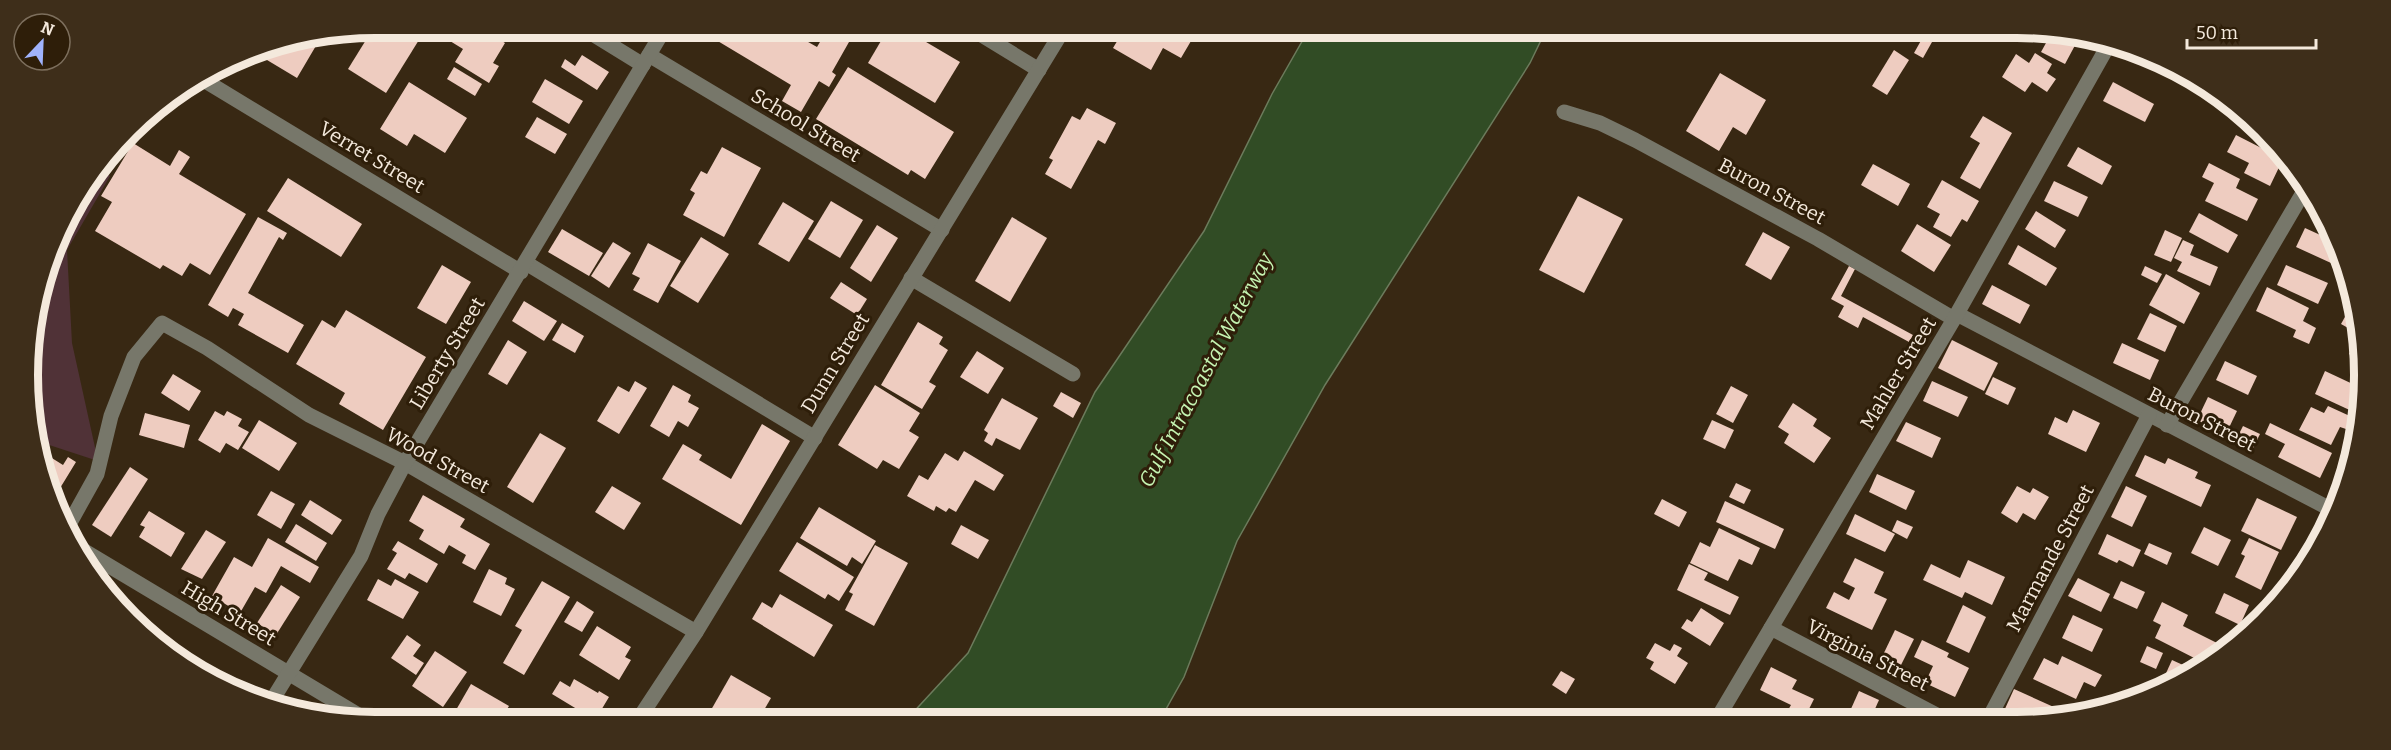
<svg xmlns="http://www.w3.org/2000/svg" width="2391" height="750" font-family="Bitter,serif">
<rect width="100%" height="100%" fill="#382813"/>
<polygon fill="#503237" points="101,171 110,176 67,250 72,343 98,461 37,441 30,330 63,221"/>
<polygon fill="#314c25" stroke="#6c7b5c" stroke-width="1.5" points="1308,31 1545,32 1530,63 1325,385 1237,541 1184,677 1161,718 908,718 968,653 1095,392 1204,231 1272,94"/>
<g fill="#eeccc0">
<polygon points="374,27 427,27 386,93 348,69"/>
<polygon points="441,27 480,27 505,43 493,63 499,66 489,83 455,62 463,49 437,33"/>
<polygon points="696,28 785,29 817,47 827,30 849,42 832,72 836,75 829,87 819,81 801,112 782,101 791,85"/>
<polygon points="888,29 904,29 960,62 935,103 868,63"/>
<polygon points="1115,30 1172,30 1191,41 1181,58 1163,48 1151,70 1113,48 1119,38 1112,34"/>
<polygon points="1184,30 1198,30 1195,36"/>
<polygon points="2029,34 2076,34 2080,36 2065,64 2041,52 2046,43"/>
<polygon points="1923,37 1932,42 1923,58 1914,53"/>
<polygon points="310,40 317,44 297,78 257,54 251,64 237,56 242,53"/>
<polygon points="1894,50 1909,60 1887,95 1872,86"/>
<polygon points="2035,53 2052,64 2047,73 2056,79 2047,92 2032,82 2025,92 2002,77 2016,54 2029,63"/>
<polygon points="582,55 609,72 597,90 561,67 565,59 575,66"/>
<polygon points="454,67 482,84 475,96 447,79"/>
<polygon points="848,67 954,132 925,179 911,170 908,175 816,119"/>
<polygon points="1720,73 1766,100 1746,135 1733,127 1719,151 1686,131"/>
<polygon points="545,79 583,101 569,124 532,102"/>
<polygon points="409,82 467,118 445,153 414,134 407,146 380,129"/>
<polygon points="2113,82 2154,104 2145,122 2103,101"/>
<polygon points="1087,108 1116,123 1105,144 1098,140 1071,189 1045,174 1053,160 1049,158 1072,116 1080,120"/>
<polygon points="1983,116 2012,133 1980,189 1960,178 1980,143 1970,137"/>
<polygon points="537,117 567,134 555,154 525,137"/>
<polygon points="2236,135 2283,159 2270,186 2244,173 2249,163 2227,152"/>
<polygon points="133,143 170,166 179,150 190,157 179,174 246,214 210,275 190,263 182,276 163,265 160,269 95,231 112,202 101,196"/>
<polygon points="722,147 761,168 724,237 683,215 695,193 690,190 701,171 707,174"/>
<polygon points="2078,147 2112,166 2102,185 2067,166"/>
<polygon points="2209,163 2240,179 2236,188 2258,199 2247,221 2205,201 2214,183 2202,177"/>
<polygon points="1873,164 1910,184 1898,206 1861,185"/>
<polygon points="288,178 362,224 341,257 267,211"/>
<polygon points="1942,180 1979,201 1967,222 1962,219 1951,237 1933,227 1940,214 1927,207"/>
<polygon points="2054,181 2088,197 2078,217 2044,201"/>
<polygon points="1578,196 1623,219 1584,293 1539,270"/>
<polygon points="831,201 863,220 840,258 808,239"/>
<polygon points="783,202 814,221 789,262 758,244"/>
<polygon points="2036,211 2066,230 2055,248 2025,229"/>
<polygon points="2199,213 2238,235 2228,253 2189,232"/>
<polygon points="258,217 287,233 283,240 279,237 248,293 304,325 288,353 238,325 244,314 233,308 228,317 208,305"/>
<polygon points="1012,217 1047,238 1010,302 975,281"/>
<polygon points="1917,224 1951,245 1934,272 1901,251"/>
<polygon points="877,225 898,238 871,282 850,268"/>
<polygon points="2305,228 2329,239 2335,253 2331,263 2296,247"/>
<polygon points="562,229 603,253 589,276 548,252"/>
<polygon points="2165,230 2182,238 2171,262 2154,255"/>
<polygon points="1763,232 1790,247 1771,280 1745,265"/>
<polygon points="701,237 729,254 698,303 670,286"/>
<polygon points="2183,240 2194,245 2190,255 2218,267 2210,286 2177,271 2182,262 2174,258"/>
<polygon points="613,242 631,253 609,288 591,276"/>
<polygon points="648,243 681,261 658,303 633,290 640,278 632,274"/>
<polygon points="2018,245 2057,268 2046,286 2008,264"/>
<polygon points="442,265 471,282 446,324 417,308"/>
<polygon points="2286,265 2328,283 2318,304 2277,285"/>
<polygon points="1849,266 1855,269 1841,296 1913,335 1909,342 1863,317 1858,328 1838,317 1844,306 1831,299"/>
<polygon points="2145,266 2162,274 2157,283 2141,275"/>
<polygon points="2166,274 2200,293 2184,324 2149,305"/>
<polygon points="841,282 867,299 857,315 830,298"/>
<polygon points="1992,285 2030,305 2020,324 1982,304"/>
<polygon points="2267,287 2309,308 2303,321 2316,328 2309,344 2293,337 2296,330 2256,311"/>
<polygon points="524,301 557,321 544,341 512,321"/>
<polygon points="2351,306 2357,309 2357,333 2341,324"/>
<polygon points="346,310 426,357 383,430 339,404 345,393 296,364 322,320 335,328"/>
<polygon points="2150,313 2177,326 2165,352 2137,339"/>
<polygon points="918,322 943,337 939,344 948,350 929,382 936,386 922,409 881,385"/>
<polygon points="562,323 584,336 575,353 552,340"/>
<polygon points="2357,338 2357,359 2349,354"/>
<polygon points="508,340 527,352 507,385 488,374"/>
<polygon points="1952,340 1998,363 1984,391 1938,368"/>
<polygon points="2122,343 2159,360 2150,380 2113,363"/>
<polygon points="977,351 1004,368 988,394 960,377"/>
<polygon points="2225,361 2257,376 2248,395 2216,380"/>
<polygon points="2325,371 2357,386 2356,413 2315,394"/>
<polygon points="173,374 201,391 189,411 161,393"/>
<polygon points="1993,377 2016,388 2008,405 1985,394"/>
<polygon points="635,381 647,388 619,434 597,421 618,386 629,392"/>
<polygon points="1932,381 1968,397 1958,417 1923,401"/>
<polygon points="673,385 691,395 688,402 699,408 688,427 678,421 669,437 650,426"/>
<polygon points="875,385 920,413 909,431 919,437 899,469 883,460 877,469 838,445"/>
<polygon points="1731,386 1748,395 1733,423 1716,414"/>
<polygon points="1061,392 1081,403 1073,418 1053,406"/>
<polygon points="2208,397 2237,411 2226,434 2197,420"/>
<polygon points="1002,398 1038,418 1020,450 996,438 992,446 984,441 988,433 984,430"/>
<polygon points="1793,403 1817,419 1813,426 1831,438 1814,463 1784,443 1789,434 1778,427"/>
<polygon points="2328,406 2352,417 2346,429 2340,427 2331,445 2299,430 2311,407 2324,413"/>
<polygon points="2073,410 2100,423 2086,452 2048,434 2055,417 2067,423"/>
<polygon points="215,411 224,416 227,411 242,419 238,426 249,432 238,450 226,443 220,453 198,440"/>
<polygon points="145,413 190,425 184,448 139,435"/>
<polygon points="259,420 297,443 279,471 242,448"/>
<polygon points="1712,420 1734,430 1725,449 1703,439"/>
<polygon points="1906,422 1941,438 1932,458 1896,441"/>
<polygon points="2270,423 2332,453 2320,478 2278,457 2285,444 2265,434"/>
<polygon points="762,424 790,441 741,525 662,479 683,444 702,455 699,460 731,479"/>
<polygon points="2243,426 2260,434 2253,448 2236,440"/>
<polygon points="540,433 566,448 533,503 507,487"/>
<polygon points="964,451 1004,475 994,491 975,480 956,512 949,508 946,512 936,506 934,511 907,496 919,475 928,480 945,453 958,461"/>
<polygon points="47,455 63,465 68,457 76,462 54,498 40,467"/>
<polygon points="2145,455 2165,464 2168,458 2198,472 2195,478 2211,485 2201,507 2135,476"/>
<polygon points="130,467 148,479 111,537 92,525"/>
<polygon points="1877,474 1915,491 1906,510 1869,492"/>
<polygon points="1736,483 1751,490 1744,504 1729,497"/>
<polygon points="612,486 641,503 624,530 595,512"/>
<polygon points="2017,486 2030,493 2033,488 2049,497 2035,520 2023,513 2017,523 2001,513"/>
<polygon points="2126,486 2147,496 2132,527 2111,517"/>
<polygon points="271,491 295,504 281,529 257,515"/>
<polygon points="423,495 465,519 460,527 490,544 475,570 462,563 466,555 449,545 444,554 419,539 424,530 409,521"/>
<polygon points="2257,498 2297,517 2281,550 2241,531"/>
<polygon points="1662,499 1687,512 1679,527 1654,514"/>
<polygon points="310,500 342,520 332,535 301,515"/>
<polygon points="1725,501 1784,529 1775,549 1716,522"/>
<polygon points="819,507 876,541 862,564 852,557 847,566 800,538"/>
<polygon points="149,511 185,533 171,557 139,537 145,527 140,525"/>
<polygon points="1855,514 1895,534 1885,552 1846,534"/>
<polygon points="1897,520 1913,527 1907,539 1892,531"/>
<polygon points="296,524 327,543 316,561 285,542"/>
<polygon points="961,525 989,540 978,559 951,544"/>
<polygon points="2204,527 2231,540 2218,566 2191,553"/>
<polygon points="1719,528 1760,548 1752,565 1739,559 1728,581 1690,563 1700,542 1710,547"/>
<polygon points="206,530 226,542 202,579 181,569"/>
<polygon points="2107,534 2141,550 2133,567 2119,560 2117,563 2098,554"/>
<polygon points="268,538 319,567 310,583 281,566 266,593 255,587 240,613 212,596 234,557 252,567"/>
<polygon points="2249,538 2279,552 2261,590 2235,577 2245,556 2241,554"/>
<polygon points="398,541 438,564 427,583 409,573 405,579 387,569 397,553 392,550"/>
<polygon points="797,542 854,577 839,601 828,594 825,599 779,571"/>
<polygon points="2149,543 2172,553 2167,565 2144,554"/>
<polygon points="875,545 908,563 874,626 845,610 853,594 849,592"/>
<polygon points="1855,558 1884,572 1874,593 1887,599 1872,630 1826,608 1834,592 1849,600 1855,588 1843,582"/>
<polygon points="1968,560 2005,577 1992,605 1965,592 1962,598 1923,580 1931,564 1960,578"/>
<polygon points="1689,564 1708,573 1704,580 1739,597 1730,615 1677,590"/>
<polygon points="489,569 507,578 505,584 515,589 501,616 473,602"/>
<polygon points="2078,578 2110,594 2101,612 2068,596"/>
<polygon points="378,579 391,586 395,579 419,592 403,619 367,600"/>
<polygon points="542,581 570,597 524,675 503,663 522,630 515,626"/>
<polygon points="2121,581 2145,592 2137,609 2113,598"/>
<polygon points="281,585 300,597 276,635 257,623"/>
<polygon points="2224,593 2249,605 2240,625 2215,613"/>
<polygon points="780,594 833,625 814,657 752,619 762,602 772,608"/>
<polygon points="577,601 594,612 582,632 564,622"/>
<polygon points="2162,602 2188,615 2183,626 2223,646 2220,651 2204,663 2155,638 2161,625 2153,621"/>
<polygon points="1963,605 1986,617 1969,653 1946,642"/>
<polygon points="1701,608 1724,623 1710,646 1681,628 1687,619 1692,622"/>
<polygon points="2073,615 2103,629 2092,652 2062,638"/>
<polygon points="143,625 167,638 163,645"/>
<polygon points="597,626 631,647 625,657 631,660 619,680 579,655"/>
<polygon points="1895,630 1914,639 1900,667 1881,659"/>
<polygon points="407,635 421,645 413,656 424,663 416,675 391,658"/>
<polygon points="1922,640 1949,653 1947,657 1969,668 1955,697 1925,683 1933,666 1914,657"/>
<polygon points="1655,643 1670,651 1674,644 1682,648 1677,656 1688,663 1675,684 1650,669 1654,662 1646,658"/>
<polygon points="2147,646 2163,653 2156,669 2140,662"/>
<polygon points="435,651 467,672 443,707 412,686"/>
<polygon points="2062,656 2102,675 2095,687 2084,682 2076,699 2033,679 2044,658 2058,665"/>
<polygon points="2172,660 2194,670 2170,687 2158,691"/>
<polygon points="1771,667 1797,680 1792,689 1814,699 1804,719 1783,719 1791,705 1760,690"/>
<polygon points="1561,671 1575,679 1566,694 1552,685"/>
<polygon points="216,673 238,685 237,687 214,678"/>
<polygon points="731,675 771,698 760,717 707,717"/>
<polygon points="574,679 598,693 599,691 609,697 597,717 590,717 552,694 560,681 570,687"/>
<polygon points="471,684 509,706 502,717 452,717"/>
<polygon points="2014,689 2056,708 2051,720 2024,720 2004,711"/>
<polygon points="2130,690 2142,695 2125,701"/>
<polygon points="1859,691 1879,700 1870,720 1846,720"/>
<polygon points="1601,708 1623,719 1596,719"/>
</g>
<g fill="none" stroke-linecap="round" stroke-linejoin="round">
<g stroke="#77776a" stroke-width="15">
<polyline points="583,28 643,65"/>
<polyline points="972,29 1039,70"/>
<polyline points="649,55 942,230"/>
<polyline points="202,79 521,272"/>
<polyline points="1564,112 1600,123 1635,140 1818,239 1954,319"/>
<polyline points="526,263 815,438"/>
<polyline points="911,278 1073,374"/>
<polyline points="1957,314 2332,510"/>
<polyline points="2167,425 2307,186"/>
<polyline points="67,528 97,474 111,416 134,357 162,323 207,348 309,415 405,463 696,632"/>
<polyline points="76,546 360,716"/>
<polyline points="2306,563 2325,528"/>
<polyline points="1771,628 1946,720"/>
<polyline points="271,702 361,556 378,514 405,463 665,28"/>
<polyline points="640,717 696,632 1063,30"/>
<polyline points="1717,719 1954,319 2109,44"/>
<polyline points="1988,720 2149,415"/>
</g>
</g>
<g text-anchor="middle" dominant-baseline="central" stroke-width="6" stroke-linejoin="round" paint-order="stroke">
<g font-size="20" fill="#f4e9dc" stroke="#2e1e09">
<text transform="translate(806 125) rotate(31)">School Street</text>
<text transform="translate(372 157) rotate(31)">Verret Street</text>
<text transform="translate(1772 191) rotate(28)">Buron Street</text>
<text transform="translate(447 353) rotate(-59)">Liberty Street</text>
<text transform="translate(835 363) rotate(-59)">Dunn Street</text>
<text transform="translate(1898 373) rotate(-59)">Mahler Street</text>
<text transform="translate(2202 419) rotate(27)">Buron Street</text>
<text transform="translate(438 460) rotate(29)">Wood Street</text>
<text transform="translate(2050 558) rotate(-62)">Marmande Street</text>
<text transform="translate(229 613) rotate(31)">High Street</text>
<text transform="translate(1868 655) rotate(27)">Virginia Street</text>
</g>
<g font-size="21" font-style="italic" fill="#c5f4b2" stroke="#2e1e09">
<text transform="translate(1206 370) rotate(-62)">Gulf Intracoastal Waterway</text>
</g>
</g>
<path d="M0 0H2391V750H0ZM375 38H2017A337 337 0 0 1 2354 375V375A337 337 0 0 1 2017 712H375A337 337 0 0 1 38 375V375A337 337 0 0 1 375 38Z" fill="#3e2e1a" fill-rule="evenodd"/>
<path fill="none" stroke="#f4e9dc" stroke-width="8" d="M375 38H2017A337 337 0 0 1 2354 375V375A337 337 0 0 1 2017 712H375A337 337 0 0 1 38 375V375A337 337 0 0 1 375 38Z"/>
<g transform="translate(42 42) rotate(23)"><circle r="28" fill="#2e1e09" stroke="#7d6f5d" stroke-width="1.5"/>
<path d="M0-4.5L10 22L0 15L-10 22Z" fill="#a0b3fd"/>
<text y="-9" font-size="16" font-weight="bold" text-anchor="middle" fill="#f4e9dc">N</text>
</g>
<path d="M2187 39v9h129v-9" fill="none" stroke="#f4e9dc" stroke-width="3"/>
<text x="2196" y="39" font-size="18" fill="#f4e9dc" stroke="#2e1e09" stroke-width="4.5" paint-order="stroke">50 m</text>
</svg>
